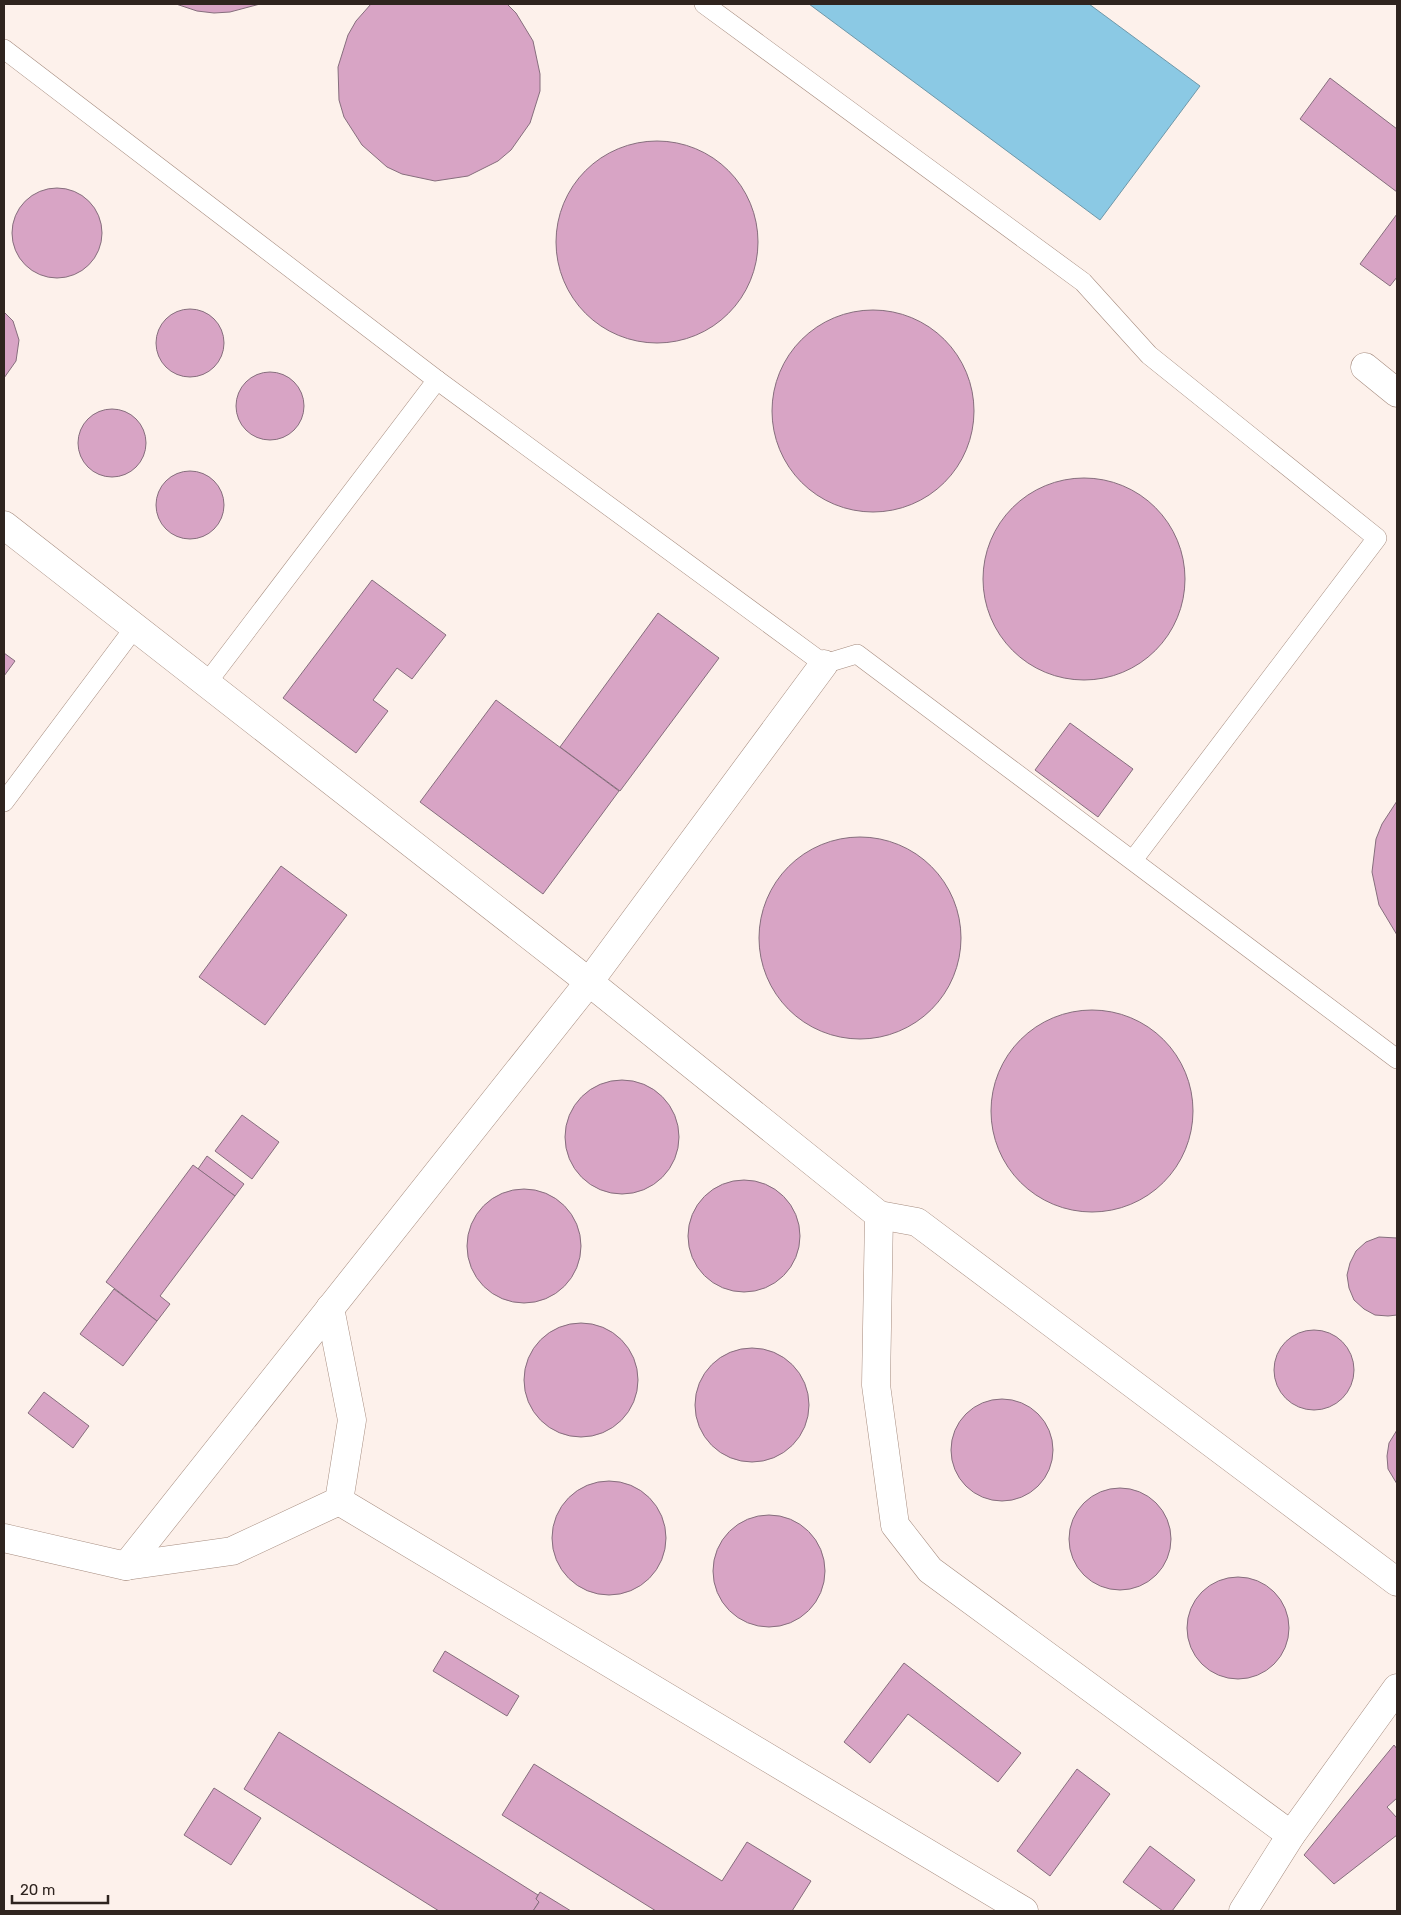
<svg xmlns="http://www.w3.org/2000/svg" width="1401" height="1915" font-family="Rubik,sans-serif">
<rect width="100%" height="100%" fill="#fdf1eb"/>
<polygon fill="#8bc9e4" stroke="#6f98a9" points="809,4 1089,4 1200,86 1100,220"/>
<g fill="#d8a4c5" stroke="#866e7d">
<polygon points="176,4 260,4 230,12 214,13 197,11"/>
<polygon points="371,4 507,4 516,13 533,41 540,74 540,91 530,123 511,150 498,161 468,176 435,181 402,174 387,167 362,145 344,117 339,100 338,67 348,35 356,21"/>
<polygon points="1330,78 1397,129 1397,192 1300,119"/>
<circle cx="657" cy="242" r="101"/>
<circle cx="57" cy="233" r="45"/>
<polygon points="1397,214 1397,277 1390,286 1360,264"/>
<circle cx="190" cy="343" r="34"/>
<circle cx="873" cy="411" r="101"/>
<polygon points="4,312 13,321 19,340 16,361 4,378"/>
<circle cx="270" cy="406" r="34"/>
<circle cx="112" cy="443" r="34"/>
<circle cx="190" cy="505" r="34"/>
<circle cx="1084" cy="579" r="101"/>
<polygon points="372,580 446,635 412,679 397,668 373,700 388,711 356,753 283,698"/>
<polygon points="658,613 719,658 620,791 560,747"/>
<polygon points="4,653 15,661 4,676"/>
<polygon points="496,700 619,791 543,894 420,802"/>
<polygon points="1070,723 1133,769 1098,817 1035,770"/>
<polygon points="1397,801 1397,935 1379,905 1372,872 1376,839 1382,824"/>
<circle cx="860" cy="938" r="101"/>
<polygon points="281,866 347,915 265,1025 199,977"/>
<circle cx="1092" cy="1111" r="101"/>
<circle cx="622" cy="1137" r="57"/>
<polygon points="242,1115 279,1142 252,1179 215,1151"/>
<polygon points="207,1156 244,1184 235,1196 198,1169"/>
<polygon points="193,1165 235,1196 160,1296 170,1304 157,1321 106,1282"/>
<circle cx="744" cy="1236" r="56"/>
<circle cx="524" cy="1246" r="57"/>
<polygon points="1379,1237 1397,1238 1397,1315 1388,1316 1375,1315 1364,1309 1354,1300 1349,1288 1347,1275 1350,1263 1356,1251 1366,1242"/>
<polygon points="114,1289 157,1321 123,1366 80,1334"/>
<circle cx="581" cy="1380" r="57"/>
<circle cx="1314" cy="1370" r="40"/>
<circle cx="752" cy="1405" r="57"/>
<polygon points="44,1392 89,1426 73,1448 28,1413"/>
<circle cx="1002" cy="1450" r="51"/>
<polygon points="1397,1430 1397,1484 1388,1469 1387,1456 1389,1443"/>
<circle cx="609" cy="1538" r="57"/>
<circle cx="1120" cy="1539" r="51"/>
<circle cx="769" cy="1571" r="56"/>
<circle cx="1238" cy="1628" r="51"/>
<polygon points="445,1651 519,1696 507,1716 433,1671"/>
<polygon points="904,1663 1021,1753 998,1782 908,1714 870,1763 844,1742"/>
<polygon points="279,1732 538,1895 536,1899 539,1902 533,1911 439,1911 244,1789"/>
<polygon points="1394,1745 1397,1749 1397,1798 1387,1807 1397,1818 1397,1835 1334,1884 1304,1855"/>
<polygon points="534,1764 722,1881 747,1842 811,1881 792,1911 656,1911 502,1815"/>
<polygon points="1077,1769 1110,1794 1050,1876 1017,1851"/>
<polygon points="214,1788 261,1818 231,1865 184,1835"/>
<polygon points="1150,1846 1195,1880 1172,1911 1163,1911 1123,1882"/>
<polygon points="540,1892 571,1911 533,1911 539,1902 536,1899"/>
</g>
<g fill="none" stroke-linecap="round" stroke-linejoin="round">
<g stroke="#a68c7f" stroke-width="20">
<g id="service">
<polyline points="704,4 1083,282 1149,355 1377,538 1133,860"/>
<polyline points="4,49 437,380 824,664 857,654 1397,1059"/>
<polyline points="206,684 437,380"/>
<polyline points="4,802 135,627"/>
</g>
</g>
<g stroke="#a68c7f" stroke-width="29">
<g id="minor">
<polyline points="1365,367 1397,393"/>
<polyline points="4,525 589,982 879,1215 917,1222 1397,1582"/>
<polyline points="879,1215 876,1385 895,1525 930,1570 1291,1835"/>
<polyline points="339,1501 1024,1911"/>
<polyline points="4,1538 126,1566 589,982 824,664"/>
<polyline points="126,1566 232,1551 339,1501 352,1420 330,1308"/>
<polyline points="1243,1911 1291,1835 1397,1688"/>
</g>
</g>
<use href="#service" stroke="#fff" stroke-width="19"/>
<use href="#minor" stroke="#fff" stroke-width="28"/>
</g>
<rect width="1401" height="1915" fill="none" stroke="#2f241f" stroke-width="10"/>
<path d="M12 1895v8h96v-8" fill="none" stroke="#2f241f" stroke-width="2.5"/>
<text x="20" y="1895" font-size="15" fill="#2f241f" stroke="#fdf1eb" stroke-width="4" paint-order="stroke">20 m</text>
</svg>
